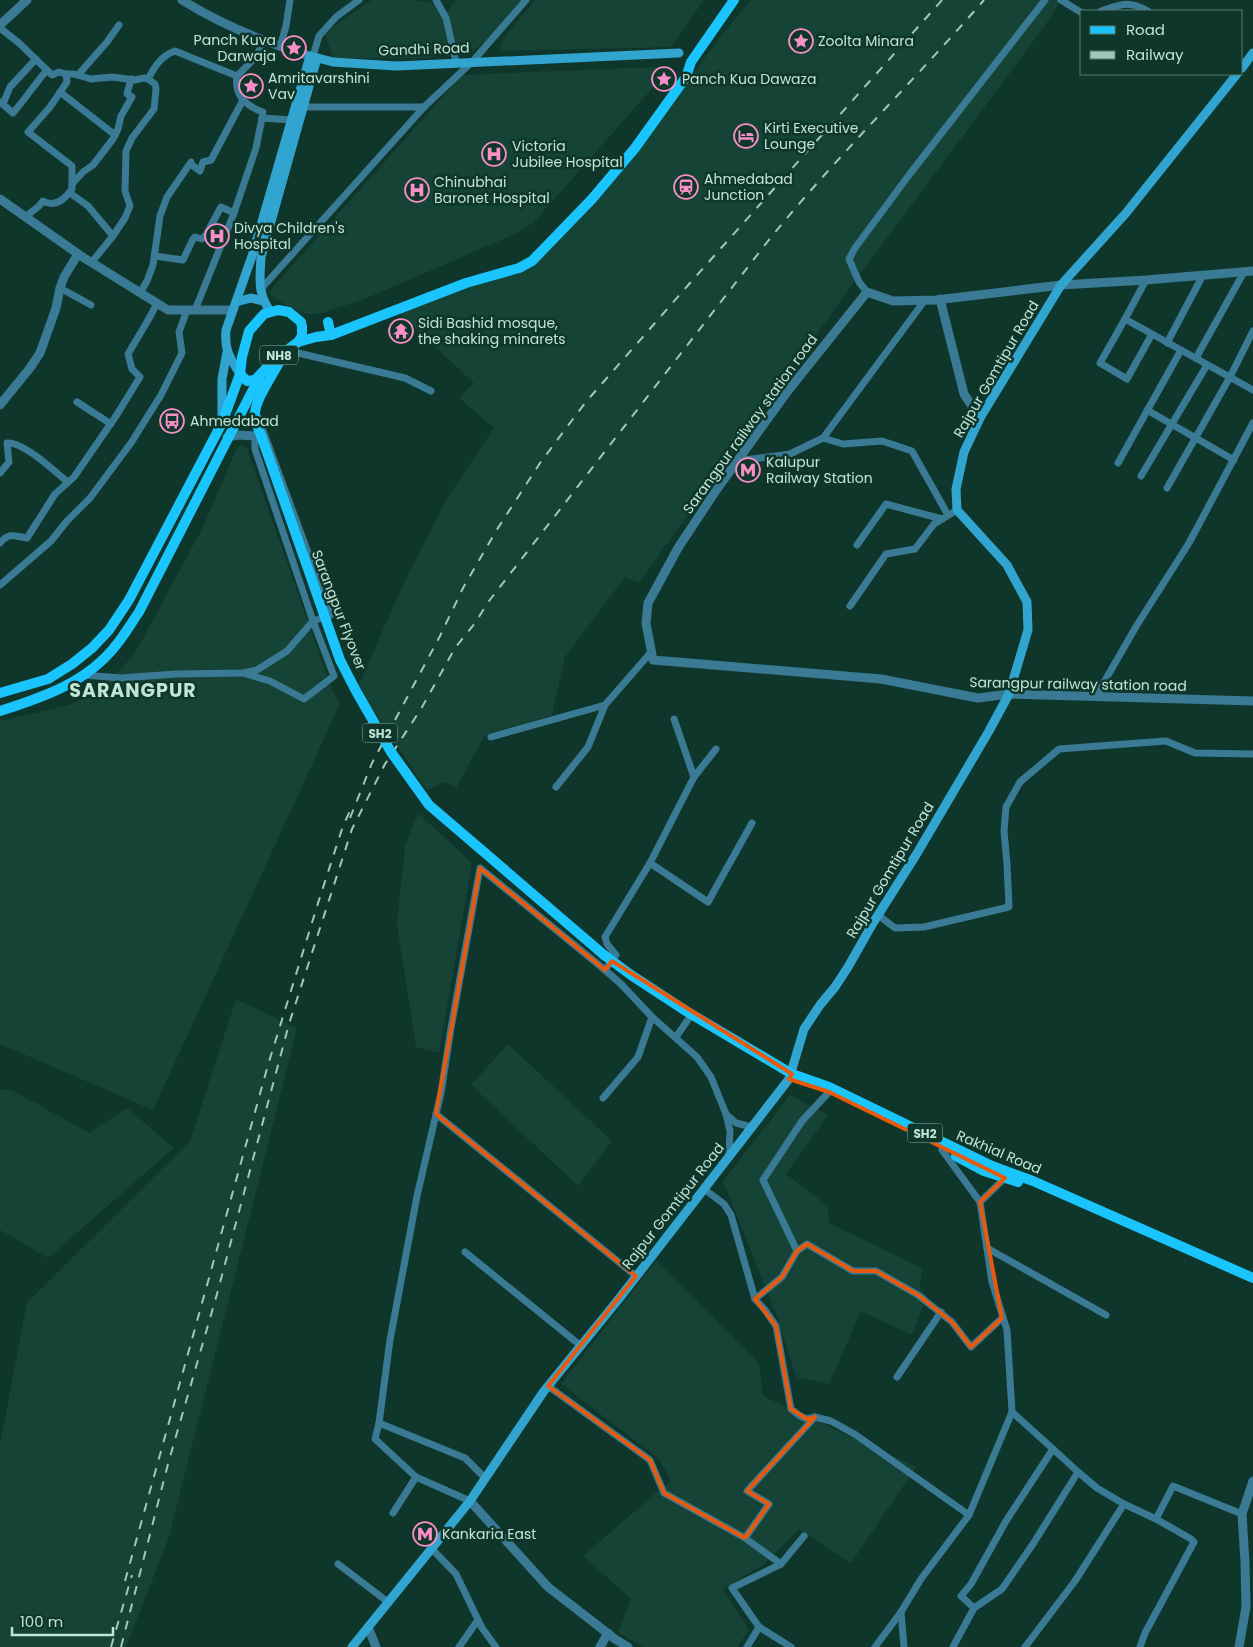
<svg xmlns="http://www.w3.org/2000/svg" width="1253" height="1647" font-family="Poppins,sans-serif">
<rect width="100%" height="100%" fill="#0e362a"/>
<g fill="#154436">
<polygon points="372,0 416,0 439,4 443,17 456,0 521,0 490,38 480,46 470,51 426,58 333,58 325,35 339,22"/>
<polygon points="535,0 704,0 671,47 499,51 503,39"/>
<polygon points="751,0 1061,0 1044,27 854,282 639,583 625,577 565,657 552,715 485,735 456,788 445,782 427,790 358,687 404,582 448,497 494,428 459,398 474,383 399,313 492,278 529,268 582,216 633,155 721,36"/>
<polygon points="656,67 656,84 533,223 513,235 362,300 318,314 307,314 287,306 269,294 275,285 462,75"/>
<polygon points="242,444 247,449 332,690 340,704 153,1110 0,1044 0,721 70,705 103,687 134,655 203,527 237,448"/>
<polygon points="418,813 472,863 439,1053 416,1047 397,924 405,846"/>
<polygon points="236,999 297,1028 169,1537 126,1647 0,1647 0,1444 27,1303 190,1141"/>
<polygon points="508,1044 612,1141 578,1186 471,1085"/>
<polygon points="0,1090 12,1090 89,1133 127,1108 174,1148 48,1258 0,1230"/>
<polygon points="790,1095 828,1115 786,1174 828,1206 829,1223 922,1268 920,1288 927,1296 912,1335 861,1311 829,1384 796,1377 777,1316 723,1181"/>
<polygon points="656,1261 759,1363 763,1396 916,1467 851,1563 799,1529 764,1564 723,1589 749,1630 737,1647 643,1647 618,1632 631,1599 583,1556 671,1480 658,1458 561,1384"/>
</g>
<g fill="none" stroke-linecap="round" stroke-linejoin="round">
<g stroke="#3a7a95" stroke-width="7">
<polyline points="436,0 446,18 456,62"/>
<polyline points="1061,0 1082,13"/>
<path d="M1101,11C1122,4 1128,0 1148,11"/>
<path d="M0,28L19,43L52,75L59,72L66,74L67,82L50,107L28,132L72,166V189C65,199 55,208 43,201L39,206L25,217"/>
<polyline points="280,47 286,26 290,0"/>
<polyline points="313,56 319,36 336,17 359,0"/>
<polyline points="66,74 74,74 91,79 112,77 135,80 144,78 148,79 155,84 156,89 154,109 132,138 126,151 125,191 130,206 125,218 113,236"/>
<polyline points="78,75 107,42 119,25"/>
<polyline points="237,76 256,57 264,40"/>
<path d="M148,79C155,66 161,56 175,51L237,76C234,96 246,106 263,112L262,118"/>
<polyline points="60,92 115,135"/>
<path d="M0,102L13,113C25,99 35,84 47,70"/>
<polyline points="3,104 10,87 36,59"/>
<polyline points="303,107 424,107"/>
<polyline points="72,184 83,172 93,165 113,139 118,129 121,116 132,97 127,94 131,79"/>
<polyline points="70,193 88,206 113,236 92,262"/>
<polyline points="234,213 256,148 262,118 292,120"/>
<polyline points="155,256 183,260 193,239 195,237 202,239 206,235 221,207 234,213 195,310"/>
<polyline points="1146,280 1125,319 1253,390"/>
<polyline points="60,288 91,305"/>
<polyline points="260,290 424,107 473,61 526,0"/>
<polyline points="867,292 859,282 849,259 855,248 909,175 1045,0"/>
<polyline points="140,293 147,281 153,265 160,216 167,197 191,162 192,165 200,171 203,162 211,160 243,100"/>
<polyline points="1125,319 1100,363 1127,379 1152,334"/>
<polyline points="1167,343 1203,275"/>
<polyline points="285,350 405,378 431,391"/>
<polyline points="1196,358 1244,272"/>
<polyline points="77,402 111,424"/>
<polyline points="1147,410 1234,460"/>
<polyline points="823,438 843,444 882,441 912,451 948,515"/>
<polyline points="737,461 790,454 823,438 925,300"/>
<polyline points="1118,463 1181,350"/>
<path d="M0,473L9,462L7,443C23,441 55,472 68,482"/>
<polyline points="1141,476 1207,365"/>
<polyline points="1167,488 1230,377 1253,331"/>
<path d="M0,543C9,532 14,536 27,538L55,494L74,477L116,416L140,377L132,369L128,354L151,315L157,303"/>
<polyline points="857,545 886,504 942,519"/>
<polyline points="0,585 51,541 67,521 90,498 131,443 161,395 182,353 179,332 187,310"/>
<polyline points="850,606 886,554 915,549 934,524 957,510"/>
<polyline points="246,674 270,681 304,699 334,676 313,621 255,449 255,436"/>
<polyline points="84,675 121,678 176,674 243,673 257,670 287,651 313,621 331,615 258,417"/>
<polyline points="1096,696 1137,625 1189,543 1253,423"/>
<polyline points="491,737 605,705 652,651"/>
<polyline points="694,777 716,749"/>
<polyline points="556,787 588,747 605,705"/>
<polyline points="650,863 694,777 674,719"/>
<polyline points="878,915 895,928 924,927 1009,907 1007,864 1004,831 1006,807 1020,782 1059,749 1166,741 1195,753 1253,754"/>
<polyline points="676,1037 692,1014"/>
<polyline points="603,1098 638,1057 652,1017"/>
<polyline points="436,1114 636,1276"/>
<polyline points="726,1114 736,1123 752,1127"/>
<polyline points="729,1156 730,1131 726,1114 711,1077 697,1057 652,1017 621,984 605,970 616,955 607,944 605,937 650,863 708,902 752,823"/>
<polyline points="704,1189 724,1204 731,1215 755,1299 765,1310 776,1326 791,1409 800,1416 807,1419 815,1417 831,1421 856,1435 969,1515"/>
<polyline points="980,1202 1005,1178"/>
<polyline points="987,1248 1106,1315"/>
<polyline points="797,1251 807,1244 853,1271 876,1271 918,1295 952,1322 971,1347 1002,1318"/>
<polyline points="465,1252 581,1346"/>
<polyline points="755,1299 782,1277 797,1251 763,1180 802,1121 829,1092"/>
<polyline points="897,1377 941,1312"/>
<polyline points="548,1386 650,1460 664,1493 745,1538"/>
<polyline points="379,1423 375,1439 416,1477 393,1513"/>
<polyline points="1053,1449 1078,1472"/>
<polyline points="416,1477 470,1501"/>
<polyline points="485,1478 465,1458 379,1423 390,1340 417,1196 441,1093 451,1028 480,868 605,970"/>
<polyline points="1156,1519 1173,1486 1242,1514"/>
<polyline points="432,1549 456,1574 482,1628 496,1647"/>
<polyline points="338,1564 388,1602"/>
<polyline points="781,1564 745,1538 769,1504 747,1491 815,1417"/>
<polyline points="974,1608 1002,1589 1033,1544 1078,1472 1097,1488 1124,1504"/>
<polyline points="901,1612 904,1647"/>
<polyline points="759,1627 791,1647"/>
<polyline points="459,1647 478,1620"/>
<polyline points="747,1647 759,1627 732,1588 781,1564 804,1536"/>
<polyline points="875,1647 901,1612 921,1579 969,1515 1012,1412 1007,1330 992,1282 980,1202 942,1150"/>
<polyline points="953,1647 974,1608 961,1596 971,1584 1006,1521 1053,1449 1012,1412"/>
<polyline points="1025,1647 1075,1581 1124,1504 1156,1519 1191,1539 1194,1542 1145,1633 1140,1647"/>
</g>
<g stroke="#3a7a95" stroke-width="9">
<path d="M182,0C220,24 267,43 310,56"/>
<polyline points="0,25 27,0"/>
<polyline points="0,199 81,256 168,310 233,310"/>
<polyline points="1253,271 1146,280 1061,285 936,300 893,301 867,292 787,392 717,489 678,548 648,603 646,623 653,660 881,679 978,698 1009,694 1253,701"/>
<polyline points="940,299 964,394 980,418"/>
<polyline points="0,405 30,368 40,353 56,308 60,288 64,277 78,254"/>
<polyline points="227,437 238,435 255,436"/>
<polyline points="470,1501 548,1587 615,1639 628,1647"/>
<polyline points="368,1627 376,1647"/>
<polyline points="600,1647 608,1633"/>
<polyline points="1239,1647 1246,1607 1245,1562 1242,1514 1253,1481"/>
</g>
<g stroke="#32a4d0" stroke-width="9">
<polyline points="1242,68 1253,53"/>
<polyline points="236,302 251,298 263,301"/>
<path d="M270,311C257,292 260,278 261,257L317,58"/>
<path d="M240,374C230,358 224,350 226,330L252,256L310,56L333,62L397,66L679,53"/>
<polyline points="222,421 222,379 227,352"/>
<polyline points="352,1647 470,1501 544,1391 618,1300 789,1079 804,1029 820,1005 835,987 848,967 873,923 916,855 989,731 1009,694 1028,630 1027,602 1007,565 957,510 956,489 964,452 980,418 1061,285 1126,213 1237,74"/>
</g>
<g stroke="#1ac5fe" stroke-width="10">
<polyline points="328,322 331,335"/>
<polyline points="298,342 316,337 331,335 466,283 519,268 532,261 592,199 635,148 686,77 691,62 734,0"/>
<path d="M262,438C259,431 255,422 255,415C254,400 277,369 284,353"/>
<polyline points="0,693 48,679 72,664 92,648 109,630 129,600 222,423 240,374 242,357 249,331 264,314 278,310 289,312 301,322 302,327 302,336 298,342 275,359 255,380 247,381 240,374"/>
<path d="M0,711C44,697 88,682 117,644C125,634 132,622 139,612L259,378"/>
<polyline points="604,955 631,975 686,1011 792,1074 829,1087 992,1166 1033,1181 1253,1278"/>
<polyline points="956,1156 984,1171 1018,1182"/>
</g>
<g stroke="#a2c6b8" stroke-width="2" stroke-dasharray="9 9" stroke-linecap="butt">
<polyline points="350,818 372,763 440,636 463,588 496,531 540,463 585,403 690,283 942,0"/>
<polyline points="125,1581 268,1065 319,900 343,826 350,811"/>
<polyline points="111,1647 132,1575"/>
<path d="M121,1647L168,1464L217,1294L289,1024L352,829L385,764L421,709L455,648L475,623L489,601L768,241C836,157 913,82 984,0"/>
</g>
<polyline stroke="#1ac5fe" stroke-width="10" points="262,438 340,660 356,691 391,752 429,805 604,955"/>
</g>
<path fill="none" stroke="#e8590c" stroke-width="4" stroke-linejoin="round" d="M480,868L605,970L612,961L792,1074L789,1079L829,1092L1005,1178L980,1202L1002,1318L971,1347L952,1322L918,1295L876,1271H853L807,1244L797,1251L782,1277L755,1299L776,1326L791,1409L807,1419L815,1417L747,1491L769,1504L745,1538L664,1493L650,1460L548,1386L636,1276L436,1114Z"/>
<defs>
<g id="sight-ring" transform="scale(1.25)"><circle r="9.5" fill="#0e362a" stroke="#fa8fc7" stroke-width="1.5"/><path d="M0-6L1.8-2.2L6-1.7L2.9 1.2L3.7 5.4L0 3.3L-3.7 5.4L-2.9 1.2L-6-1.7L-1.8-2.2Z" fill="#fa8fc7"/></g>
<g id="hotel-ring" transform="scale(1.25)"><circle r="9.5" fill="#0e362a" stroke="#fa8fc7" stroke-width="1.5"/><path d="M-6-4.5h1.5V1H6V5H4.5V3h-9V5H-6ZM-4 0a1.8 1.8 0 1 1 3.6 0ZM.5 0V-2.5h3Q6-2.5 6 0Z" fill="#fa8fc7"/></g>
<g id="hospital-ring" transform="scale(1.25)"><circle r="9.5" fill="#0e362a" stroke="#fa8fc7" stroke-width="1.5"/><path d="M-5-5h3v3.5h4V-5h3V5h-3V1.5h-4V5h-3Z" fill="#fa8fc7"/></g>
<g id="station-ring" transform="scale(1.25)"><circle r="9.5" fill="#0e362a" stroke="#fa8fc7" stroke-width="1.5"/><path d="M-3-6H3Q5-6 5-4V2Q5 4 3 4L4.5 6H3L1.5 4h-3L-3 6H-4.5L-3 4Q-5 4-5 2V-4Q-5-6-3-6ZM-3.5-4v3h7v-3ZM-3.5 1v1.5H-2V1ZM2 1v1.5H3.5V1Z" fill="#fa8fc7"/></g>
<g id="temple-ring" transform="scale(1.25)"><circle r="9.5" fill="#0e362a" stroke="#fa8fc7" stroke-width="1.5"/><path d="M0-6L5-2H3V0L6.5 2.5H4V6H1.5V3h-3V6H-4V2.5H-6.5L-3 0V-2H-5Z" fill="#fa8fc7"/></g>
<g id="bus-ring" transform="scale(1.25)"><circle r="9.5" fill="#0e362a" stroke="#fa8fc7" stroke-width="1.5"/><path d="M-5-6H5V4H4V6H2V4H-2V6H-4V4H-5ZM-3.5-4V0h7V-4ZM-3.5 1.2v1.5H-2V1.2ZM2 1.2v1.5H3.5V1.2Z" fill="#fa8fc7"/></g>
<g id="metro-ring" transform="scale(1.25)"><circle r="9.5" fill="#0e362a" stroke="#fa8fc7" stroke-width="1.5"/><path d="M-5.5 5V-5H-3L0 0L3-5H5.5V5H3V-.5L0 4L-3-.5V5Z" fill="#fa8fc7"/></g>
</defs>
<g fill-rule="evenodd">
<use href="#sight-ring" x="801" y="41"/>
<use href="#sight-ring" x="294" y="48"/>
<use href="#sight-ring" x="664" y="79"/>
<use href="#sight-ring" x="251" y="86"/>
<use href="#hotel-ring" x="746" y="136"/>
<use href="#hospital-ring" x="494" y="154"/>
<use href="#station-ring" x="686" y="187"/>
<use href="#hospital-ring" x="417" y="190"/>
<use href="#hospital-ring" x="217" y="236"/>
<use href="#temple-ring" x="401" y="331"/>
<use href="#bus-ring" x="172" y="421"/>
<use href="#metro-ring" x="748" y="470"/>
<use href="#metro-ring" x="425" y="1534"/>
</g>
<g text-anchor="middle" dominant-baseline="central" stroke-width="5" stroke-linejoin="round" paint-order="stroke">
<g fill="#0e362a" stroke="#8bb0a2" stroke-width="1">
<rect x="260" y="345.5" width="38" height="19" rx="4"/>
<rect x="362.5" y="723.5" width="35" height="19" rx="4"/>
<rect x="907.5" y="1123.5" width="35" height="19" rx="4"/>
</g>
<g font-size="12" font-weight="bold" fill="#c0e4d5">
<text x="279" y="355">NH8</text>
<text x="380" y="733">SH2</text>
<text x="925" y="1133">SH2</text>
</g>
<g font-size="14" fill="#c0e4d5" stroke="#0e362a" text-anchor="start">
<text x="276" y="40" text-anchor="end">Panch Kuva<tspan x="276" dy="16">Darwaja</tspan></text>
<text x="818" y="41">Zoolta Minara</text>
<text x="268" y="78">Amritavarshini<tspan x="268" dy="16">Vav</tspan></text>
<text x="682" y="79">Panch Kua Dawaza</text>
<text x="764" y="128">Kirti Executive<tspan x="764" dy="16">Lounge</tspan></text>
<text x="512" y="146">Victoria<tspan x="512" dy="16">Jubilee Hospital</tspan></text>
<text x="704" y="179">Ahmedabad<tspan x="704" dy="16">Junction</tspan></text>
<text x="434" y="182">Chinubhai<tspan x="434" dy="16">Baronet Hospital</tspan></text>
<text x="234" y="228">Divya Children's<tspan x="234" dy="16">Hospital</tspan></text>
<text x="418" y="323">Sidi Bashid mosque,<tspan x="418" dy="16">the shaking minarets</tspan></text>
<text x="190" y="421">Ahmedabad</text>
<text x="766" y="462">Kalupur<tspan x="766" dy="16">Railway Station</tspan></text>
<text x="442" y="1534">Kankaria East</text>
</g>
<g font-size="14" fill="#c0e4d5" stroke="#0e362a">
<text transform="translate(424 49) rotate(-2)">Gandhi Road</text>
<text transform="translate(996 369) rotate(-60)">Rajpur Gomtipur Road</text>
<text transform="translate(750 424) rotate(-54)">Sarangpur railway station road</text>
<text transform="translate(339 610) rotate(69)">Sarangpur Flyover</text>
<text transform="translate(1078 684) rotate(1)">Sarangpur railway station road</text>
<text transform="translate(890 870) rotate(-59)">Rajpur Gomtipur Road</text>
<text transform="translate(999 1152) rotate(23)">Rakhial Road</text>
<text transform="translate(673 1206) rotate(-52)">Rajpur Gomtipur Road</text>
</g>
<g font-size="19" font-weight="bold" letter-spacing="1" fill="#c0e4d5" stroke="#0e362a">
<text x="133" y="690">SARANGPUR</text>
</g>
</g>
<rect x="1080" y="10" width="162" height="65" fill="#0e362a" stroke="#557c6e"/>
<rect x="1090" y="26" width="25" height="8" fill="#1ac5fe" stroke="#557c6e"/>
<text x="1126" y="35" font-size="15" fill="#c0e4d5">Road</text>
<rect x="1090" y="51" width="25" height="8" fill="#a2c6b8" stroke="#557c6e"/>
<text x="1126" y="60" font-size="15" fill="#c0e4d5">Railway</text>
<path d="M12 1627v8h101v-8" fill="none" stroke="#c0e4d5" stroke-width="2.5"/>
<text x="20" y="1627" font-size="15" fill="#c0e4d5" stroke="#0e362a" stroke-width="4" paint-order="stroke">100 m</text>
</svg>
